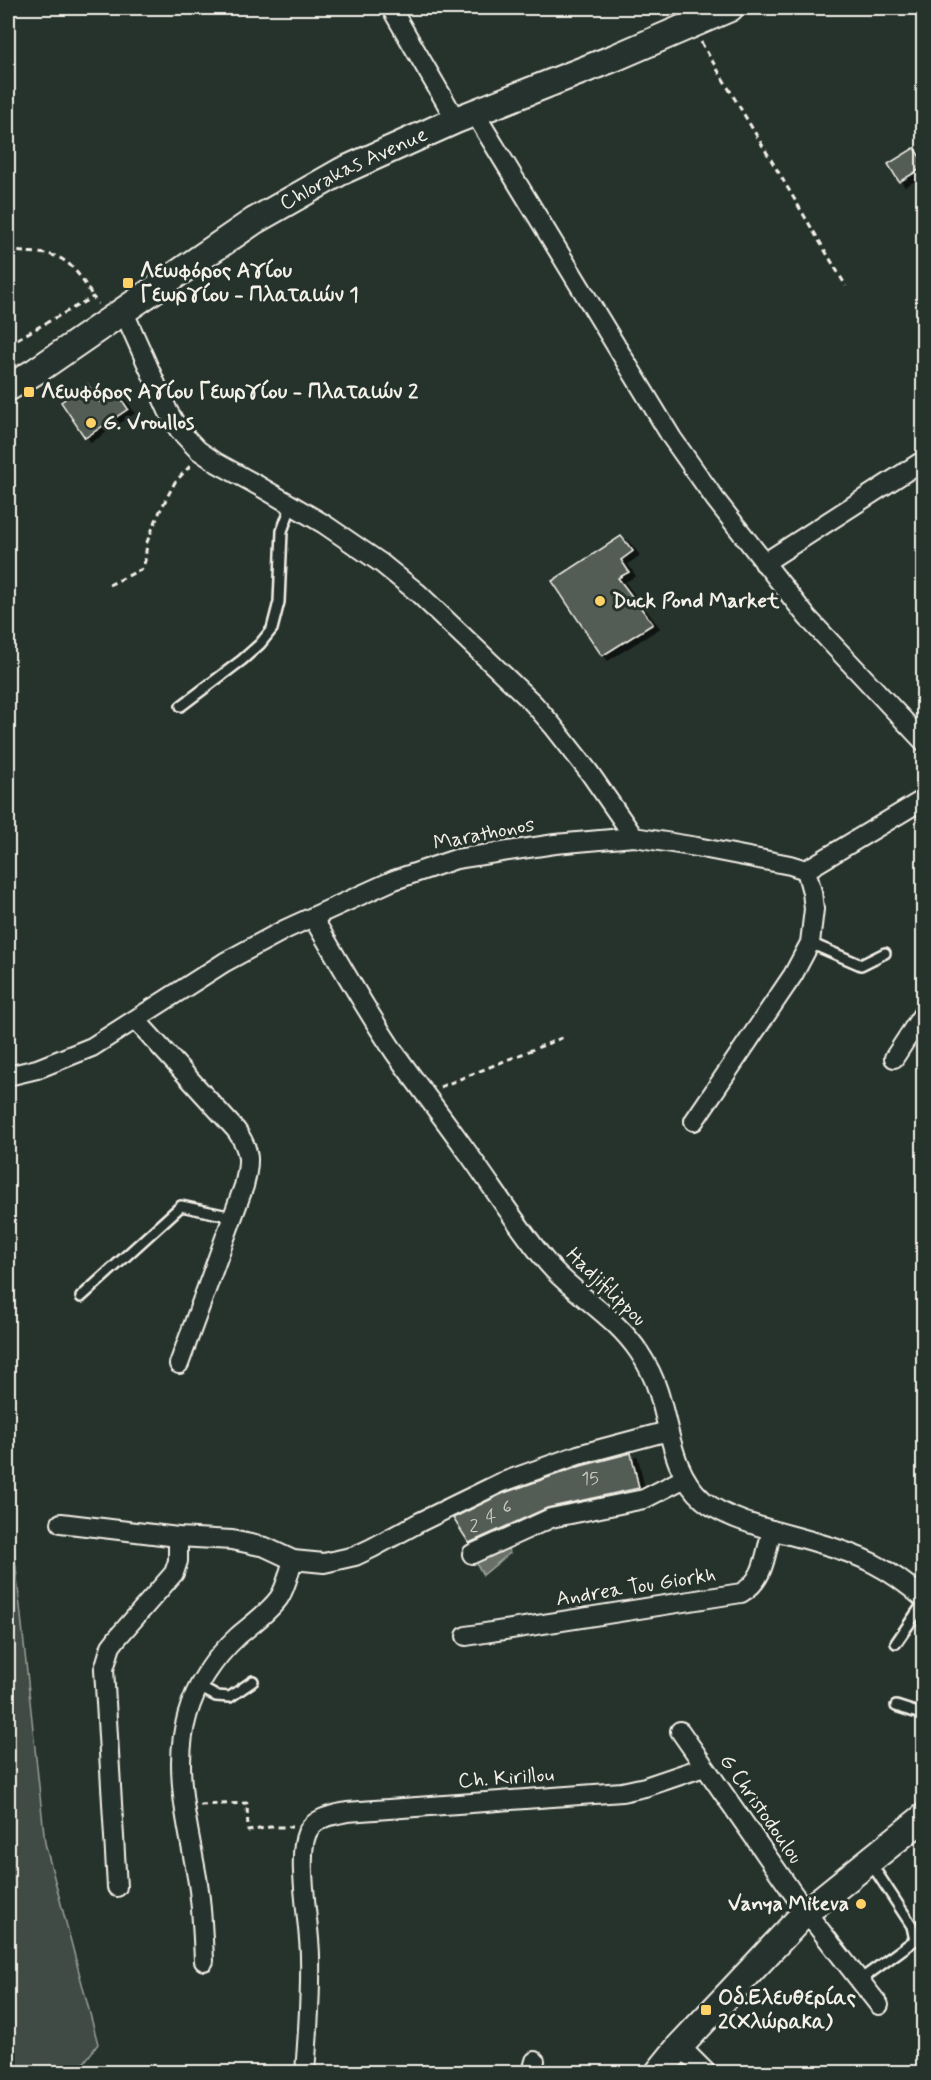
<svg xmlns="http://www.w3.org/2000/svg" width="931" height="2080" font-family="Mynerve,sans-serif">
<defs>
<filter id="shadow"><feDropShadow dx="6" dy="4" stdDeviation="0" flood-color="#0009"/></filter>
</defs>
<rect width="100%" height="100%" fill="#26332d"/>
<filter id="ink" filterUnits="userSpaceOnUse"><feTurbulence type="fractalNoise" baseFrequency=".0167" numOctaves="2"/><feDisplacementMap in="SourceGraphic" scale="12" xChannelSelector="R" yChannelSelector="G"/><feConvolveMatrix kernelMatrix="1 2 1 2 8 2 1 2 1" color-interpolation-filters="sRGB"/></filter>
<g filter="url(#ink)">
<polygon fill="#414b45" stroke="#9a9e96" stroke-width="1.5" points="8,1540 15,1559 45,1843 98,2044 77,2072 8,2072"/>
<polygon fill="#676f68" stroke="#9fa39b" stroke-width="1.5" points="506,1545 510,1553 483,1575 473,1557"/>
<g fill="#525c55" stroke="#f4f1e8" stroke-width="1.5" filter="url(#shadow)">
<polygon points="914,148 924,163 924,167 899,182 888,164"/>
<polygon points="87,384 100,402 116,391 128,409 85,438 61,402"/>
<polygon points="621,536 633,551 621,560 629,572 618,578 653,624 602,656 552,581"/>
<polygon points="631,1453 639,1488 547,1508 469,1543 453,1518 504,1493 581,1466"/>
</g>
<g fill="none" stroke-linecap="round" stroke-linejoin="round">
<g stroke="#f4f1e8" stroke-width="14">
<g id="lane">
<polyline points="181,706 242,660 260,644 272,629 279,602 282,531 292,504"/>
<polyline points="810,943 861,965 885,953"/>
<polyline points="81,1297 181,1206 233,1217"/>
<polyline points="896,1643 924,1602"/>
<polyline points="199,1687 216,1696 230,1697 253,1681"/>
<polyline points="896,1706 924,1715"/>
<polyline points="860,1980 915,1940 912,1926 870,1862"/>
</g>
</g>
<g stroke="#f4f1e8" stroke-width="22">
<g id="street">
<polyline points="391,8 456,120"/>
<polyline points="474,112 672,438 715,499 807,617 924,742"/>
<polyline points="123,310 168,411 179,430 198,450 217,463 259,486 324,524 381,563 418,593 533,703 553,726 589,772 634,837"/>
<polyline points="764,563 924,460"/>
<path d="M313,918C340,963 365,1009 395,1053C417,1084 441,1115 463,1146C490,1183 515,1223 544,1259C572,1294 614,1314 639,1352C647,1364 654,1378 658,1391C670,1428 672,1473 703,1500C729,1522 782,1532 815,1542C861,1555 888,1567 924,1599"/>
<path d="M136,1020L236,1130C251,1151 250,1162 244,1186L179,1364"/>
<polyline points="894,1058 924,1012"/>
<polyline points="8,1076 37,1069 92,1047 225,962 286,929 394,880 456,859 555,844 634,837 697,847 790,865 806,870 924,799"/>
<polyline points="694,1121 793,975 810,943 814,909 812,892 806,870"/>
<polyline points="61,1523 178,1537 232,1540 265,1547 293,1560 324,1563 355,1556 372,1548 420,1522 500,1483 578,1455 668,1431"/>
<polyline points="472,1554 551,1518 644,1499 685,1478"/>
<path d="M466,1636L741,1593C765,1580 765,1554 772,1530"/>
<polyline points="680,1731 806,1912 879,2005"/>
<polyline points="117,1887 104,1669 111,1646 118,1637 174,1573 178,1561 178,1537"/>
<path d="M204,1961C203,1935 202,1909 198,1883C186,1812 163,1740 206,1674C215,1660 226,1647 238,1636C252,1624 268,1613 279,1598C286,1588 289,1572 293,1560"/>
<polyline points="680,2046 706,2072"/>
<path d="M305,2072C308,2034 311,1995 310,1957C310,1926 296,1858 307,1833C314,1818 332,1815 347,1812L622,1792L645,1787L704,1767"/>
<polyline points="532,2072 535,2061"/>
</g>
</g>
<g stroke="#f4f1e8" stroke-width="30">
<g id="secondary">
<path id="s1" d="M8,388L36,371L254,221L342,171L456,120L614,58L730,8"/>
<polyline points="659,2072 680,2046 806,1912 924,1817"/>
</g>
</g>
<g stroke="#f4f1e8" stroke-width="3" stroke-dasharray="6 4.5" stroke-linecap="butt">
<polyline points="701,42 846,286"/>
<path d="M8,250C20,253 44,252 55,256C73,262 84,282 93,297"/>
<polyline points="8,344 93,297 98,304"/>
<polyline points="109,585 142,569 145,561 147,542 160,511 175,482 191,465"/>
<polyline points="440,1087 564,1037"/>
<polyline points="8,1258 12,1261"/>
<polyline points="200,1805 247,1803 248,1831 270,1827 292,1827"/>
</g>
<use href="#lane" stroke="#26332d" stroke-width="9"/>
<use href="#street" stroke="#26332d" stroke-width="18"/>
<use href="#secondary" stroke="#26332d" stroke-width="26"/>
</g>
</g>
<g fill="#ffd166" stroke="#26332d" stroke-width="2">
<rect x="122" y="277" width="12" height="12" rx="3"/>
<rect x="23" y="386" width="12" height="12" rx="3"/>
<circle cx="91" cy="423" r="6"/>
<circle cx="600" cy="601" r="6"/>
<circle cx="861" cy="1904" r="6"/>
<rect x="700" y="2004" width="12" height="12" rx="3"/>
</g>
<g text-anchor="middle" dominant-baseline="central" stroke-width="6" stroke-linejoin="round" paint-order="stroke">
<g font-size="18" fill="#ccccc3">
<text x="590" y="1479">15</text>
<text x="507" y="1507">6</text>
<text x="491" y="1517">4</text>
<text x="474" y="1526">2</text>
</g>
<g font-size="21" fill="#f4f1e8" stroke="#26332d">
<text stroke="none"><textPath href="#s1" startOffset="410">Chlorakas Avenue</textPath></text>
<text transform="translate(484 834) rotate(-11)">Marathonos</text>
<text transform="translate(606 1287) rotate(44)">Hadjifilippou</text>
<text transform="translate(636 1587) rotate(-9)">Andrea Tou Giorkh</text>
<text transform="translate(506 1778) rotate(-4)">Ch. Kirillou</text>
<text transform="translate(761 1809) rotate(55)">G Christodoulou</text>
</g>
<g font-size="21" font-weight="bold" fill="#f4f1e8" stroke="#26332d" text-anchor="start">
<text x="140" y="271">Λεωφόρος Αγίου<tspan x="140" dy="24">Γεωργίου - Πλαταιών 1</tspan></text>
<text x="41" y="392">Λεωφόρος Αγίου Γεωργίου - Πλαταιών 2</text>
<text x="103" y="423">G. Vroullos</text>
<text x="612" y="601">Duck Pond Market</text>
<text x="849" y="1904" text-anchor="end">Vanya Miteva</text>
<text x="718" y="1998">Οδ.Ελευθερίας<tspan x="718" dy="24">2(Χλώρακα)</tspan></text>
</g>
</g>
<rect width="931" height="2080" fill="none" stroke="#26332d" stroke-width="30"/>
<rect x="15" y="15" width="901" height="2050" fill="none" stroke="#f4f1e8" stroke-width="2" filter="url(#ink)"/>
</svg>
